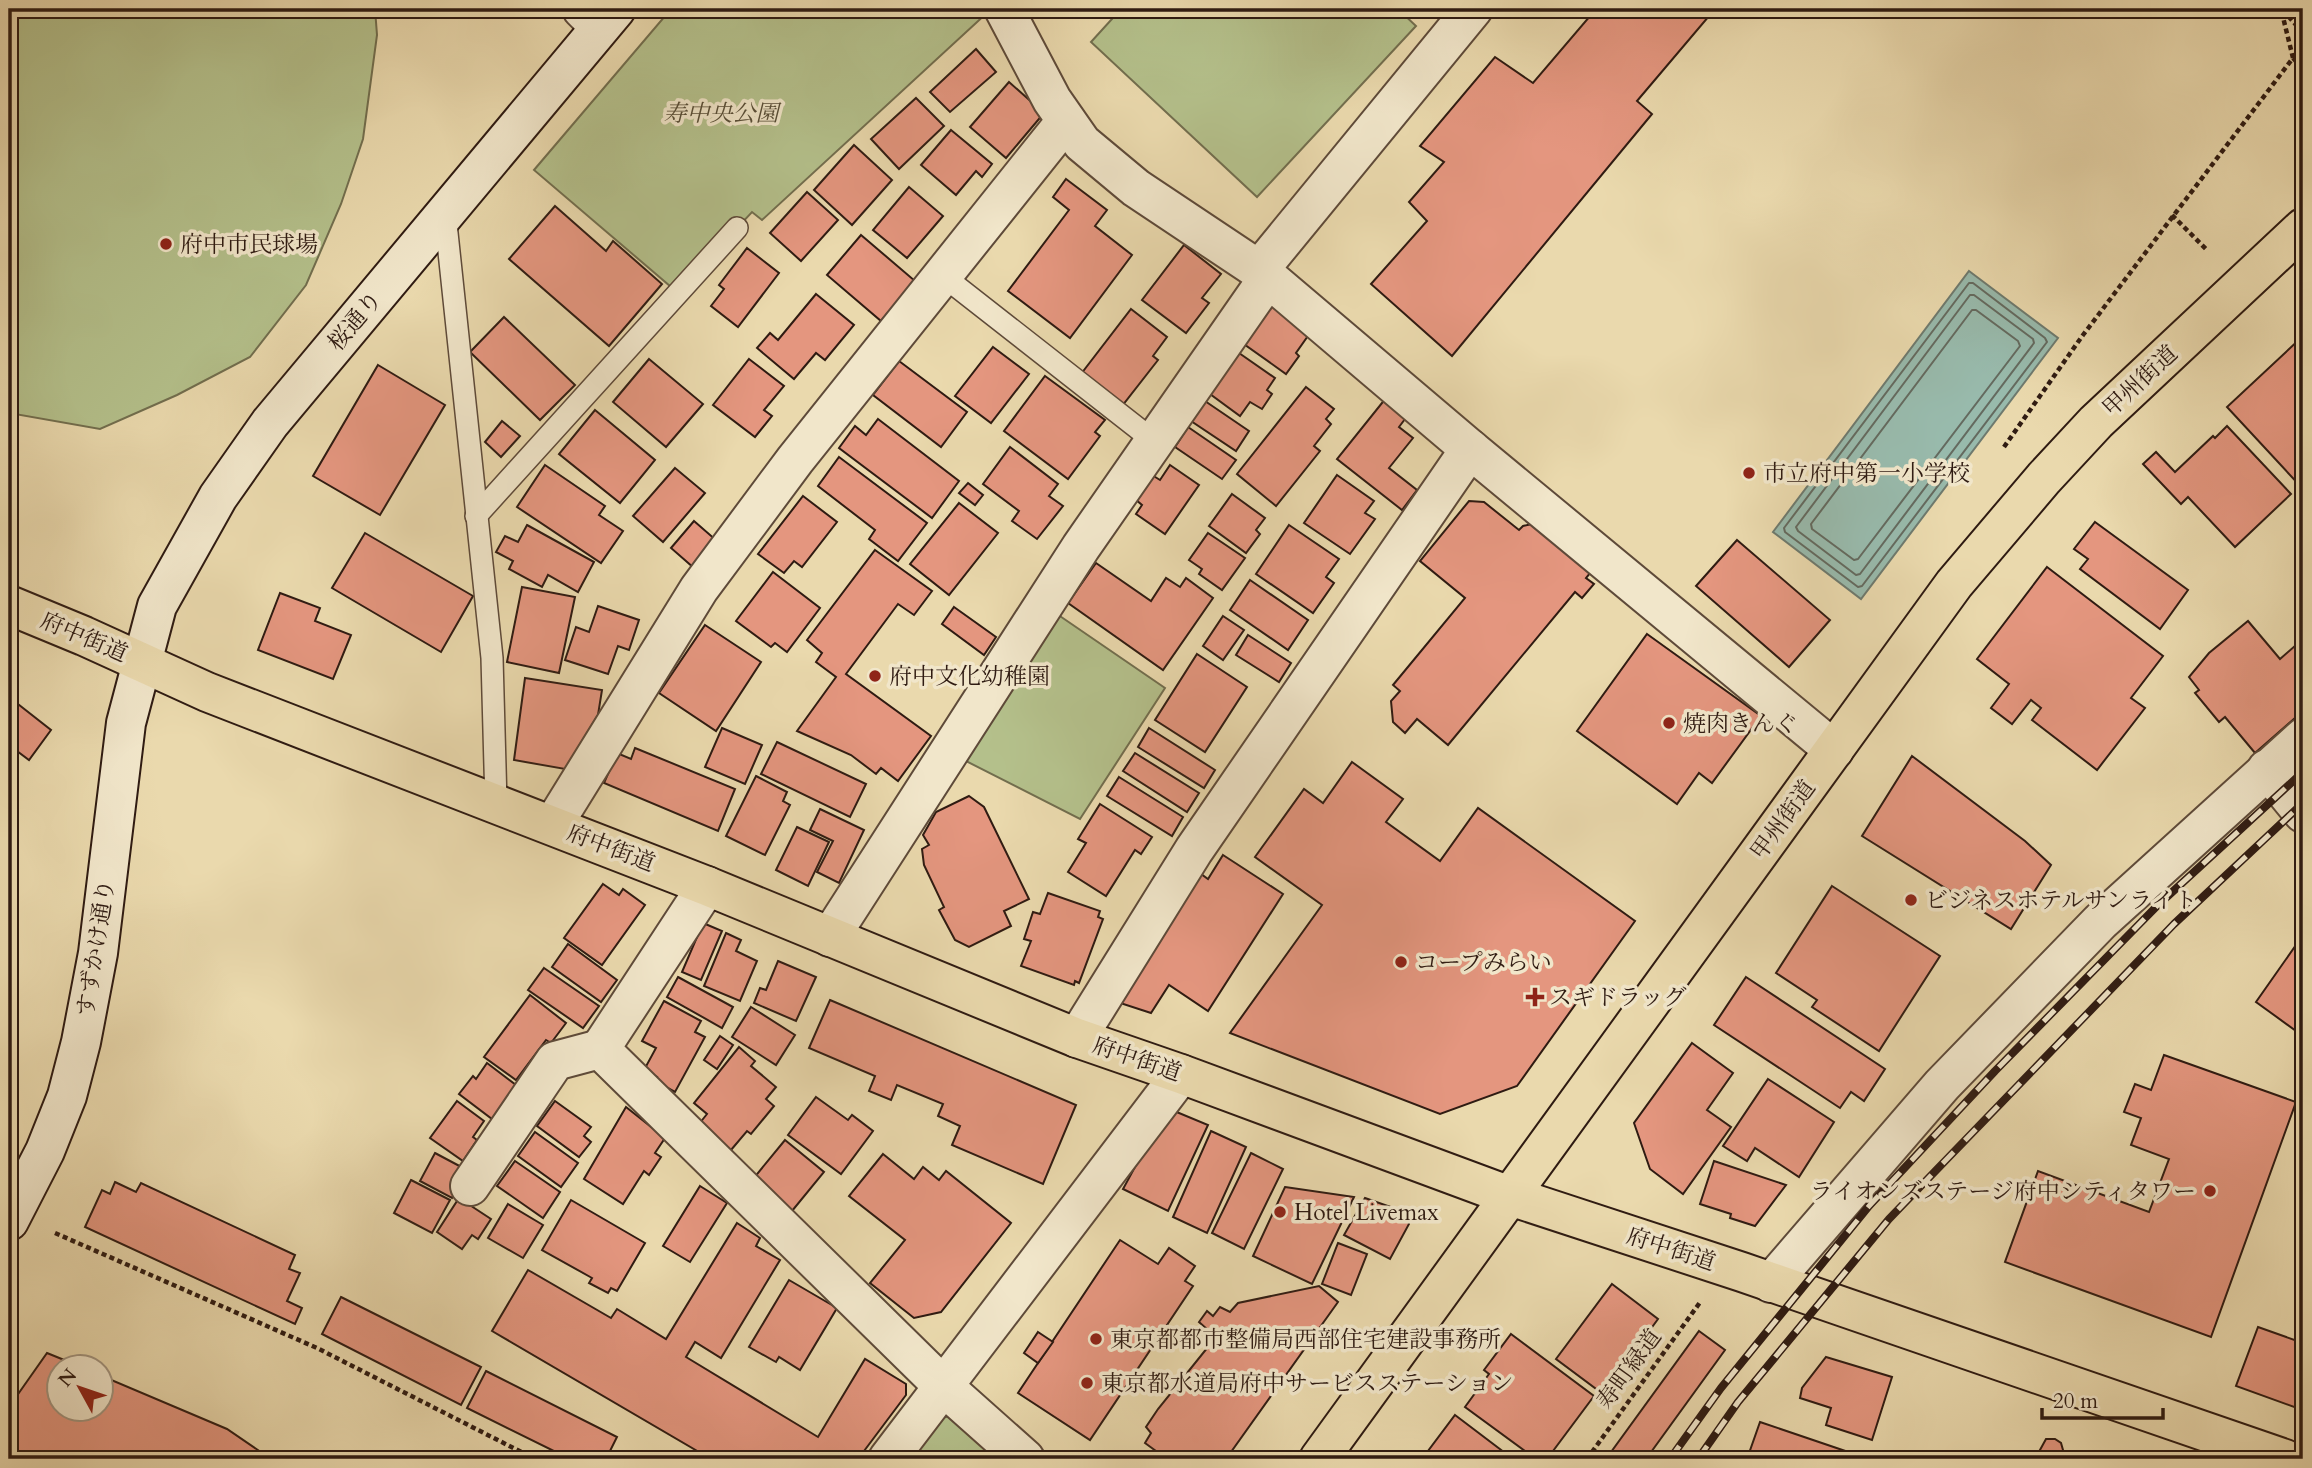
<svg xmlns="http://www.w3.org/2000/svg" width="2312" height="1468" font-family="Cardo,'Noto Serif JP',serif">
<rect width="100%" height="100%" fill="#ead9ad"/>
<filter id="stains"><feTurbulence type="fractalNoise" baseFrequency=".00286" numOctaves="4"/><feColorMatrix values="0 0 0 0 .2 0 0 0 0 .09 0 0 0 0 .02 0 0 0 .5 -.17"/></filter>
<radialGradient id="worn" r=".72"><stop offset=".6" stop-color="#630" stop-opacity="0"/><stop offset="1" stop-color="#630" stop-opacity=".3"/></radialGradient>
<g fill="#b4c08b" stroke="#726e4e" stroke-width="2">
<polygon points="9,9 375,9 377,35 363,139 341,204 306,285 250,357 177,395 100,429 9,413"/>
<polygon points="671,9 988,9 989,11 762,220 752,212 677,292 534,170"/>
<polygon points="1121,9 1398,9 1416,26 1257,197 1091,42"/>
<polygon points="1054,612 1165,688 1080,819 962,759"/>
<polygon points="958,1415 1005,1459 909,1459 940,1418"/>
</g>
<polygon fill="#98baac" stroke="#6e7a6e" stroke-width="2" points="1969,271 2058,338 1861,599 1773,532"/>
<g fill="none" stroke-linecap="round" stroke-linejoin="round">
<g stroke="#646a5f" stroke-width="2">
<polygon points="1969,283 1973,283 2045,338 2047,342 1862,586 1858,587 1785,532 1784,528"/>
<polygon points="1970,295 1974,295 2033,339 2034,343 1860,574 1856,575 1798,531 1796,527"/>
<polygon points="1972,310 1976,310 2018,341 2020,346 1858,559 1854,560 1812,529 1811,524"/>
</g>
</g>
<g fill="#e4967f" stroke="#2f1b12" stroke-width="2">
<polygon points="1596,9 1715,9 1637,101 1652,114 1452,356 1371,284 1427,221 1409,202 1444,162 1420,146 1495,57 1533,83"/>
<polygon points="976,49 996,72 950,112 930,92"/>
<polygon points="1009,82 1044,113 1006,158 970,127"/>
<polygon points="916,98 944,126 899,169 871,139"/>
<polygon points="951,130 992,164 982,177 976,171 956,195 921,165"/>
<polygon points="854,145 892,180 852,225 814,190"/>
<polygon points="1066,179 1107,210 1095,226 1132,255 1070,338 1008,291 1069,210 1053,197"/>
<polygon points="909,187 943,216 907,258 873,230"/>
<polygon points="807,192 838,220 801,261 770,233"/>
<polygon points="555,206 606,251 613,241 662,284 609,346 509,259"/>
<polygon points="861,235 915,281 881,321 827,275"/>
<polygon points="1184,245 1221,274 1202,298 1209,303 1186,333 1142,300"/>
<polygon points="747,248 779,273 738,327 711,306 724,289 719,285"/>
<polygon points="816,294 854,325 825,360 816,353 794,379 757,348 770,333 778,340"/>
<polygon points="1270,303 1310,333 1296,353 1299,356 1286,374 1241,342"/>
<polygon points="1131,309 1167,337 1153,356 1158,360 1122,406 1081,374"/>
<polygon points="504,317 575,385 540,420 470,352"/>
<polygon points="2303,336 2303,489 2227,407"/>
<polygon points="993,347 1029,374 991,423 955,396"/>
<polygon points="1239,353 1275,378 1267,390 1272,394 1262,409 1250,402 1240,416 1210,394"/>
<polygon points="649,359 703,404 666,447 613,402"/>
<polygon points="749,359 784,386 764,410 772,416 755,437 713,405"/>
<polygon points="899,361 967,412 941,447 873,395"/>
<polygon points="378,365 445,405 380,515 313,476"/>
<polygon points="1045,376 1105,420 1095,432 1100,436 1068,479 1004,431"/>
<polygon points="1306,387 1334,409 1326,419 1331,424 1314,446 1320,451 1276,506 1237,474"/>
<polygon points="1386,398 1408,415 1399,427 1413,438 1389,468 1417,490 1402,510 1337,459"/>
<polygon points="1202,399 1249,431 1236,451 1188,419"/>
<polygon points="595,410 655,460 620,503 559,454"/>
<polygon points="878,419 959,481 932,518 839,448 855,426 866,435"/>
<polygon points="502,421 520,436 501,457 485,442"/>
<polygon points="2227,426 2291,494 2235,547 2188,497 2181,504 2143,464 2156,452 2175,472 2213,436 2215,438"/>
<polygon points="1188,427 1236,460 1222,479 1175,447"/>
<polygon points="1010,447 1058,484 1049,496 1063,506 1037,539 1012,521 1019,511 983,484"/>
<polygon points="839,457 927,523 898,561 869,539 875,530 818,486"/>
<polygon points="545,465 605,506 599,515 623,531 601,563 517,507"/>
<polygon points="1170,465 1199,485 1165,534 1136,514 1142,505 1135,499 1152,475 1160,480"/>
<polygon points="675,468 705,493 663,542 633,516"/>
<polygon points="1337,475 1374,501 1365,513 1375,519 1350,554 1304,523"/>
<polygon points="968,483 983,495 975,505 959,493"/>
<polygon points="1232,494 1265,518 1256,530 1260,534 1246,553 1209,526"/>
<polygon points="803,496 837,522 802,567 794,561 784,573 758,554"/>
<polygon points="1469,501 1484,502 1519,530 1523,526 1532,524 1591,572 1586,578 1594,584 1582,598 1575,592 1448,745 1417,719 1405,733 1393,722 1391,701 1400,691 1393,685 1465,598 1420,561"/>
<polygon points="959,503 998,533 949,595 910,564"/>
<polygon points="694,521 717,541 694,568 671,548"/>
<polygon points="2095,522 2188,590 2160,629 2080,569 2088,559 2074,549"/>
<polygon points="527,525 594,562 578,592 548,575 542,587 509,569 513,561 496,552 505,536 518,542"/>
<polygon points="1289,525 1339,559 1326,577 1334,583 1313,613 1256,574"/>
<polygon points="365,533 473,596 441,652 332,588"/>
<polygon points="1208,533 1245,558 1222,590 1199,574 1202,569 1189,560"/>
<polygon points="1737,540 1830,620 1789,667 1696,586"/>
<polygon points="875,550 932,591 914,615 898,604 846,674 931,736 898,781 881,768 876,774 851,755 797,731 836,677 816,662 822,653 807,640"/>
<polygon points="1096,563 1151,601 1166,578 1180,587 1186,578 1213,598 1163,670 1068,603"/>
<polygon points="2047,567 2163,656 2131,698 2145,708 2097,770 2032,720 2041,708 2031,700 2012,724 1991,708 2009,684 1977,659"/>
<polygon points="773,572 820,608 787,652 775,643 771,647 736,621"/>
<polygon points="1250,580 1308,620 1288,650 1230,610"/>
<polygon points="522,587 575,597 559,673 507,662"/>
<polygon points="280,593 320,608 315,621 351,635 333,679 258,650"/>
<polygon points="598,606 639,620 629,650 618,646 608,674 565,660 576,627 589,632"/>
<polygon points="954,607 996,637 984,655 942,624"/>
<polygon points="1223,616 1244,630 1223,660 1203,646"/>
<polygon points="2248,621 2280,659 2303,639 2303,711 2255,753 2225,717 2219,722 2195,693 2199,690 2189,677 2209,653"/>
<polygon points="705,625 761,662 716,731 659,693"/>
<polygon points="1647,634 1761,716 1712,783 1699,773 1677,804 1577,731"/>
<polygon points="1248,635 1291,663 1279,682 1236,655"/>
<polygon points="1197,654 1247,687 1205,752 1155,720"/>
<polygon points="525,678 602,690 598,715 565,769 514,760"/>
<polygon points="9,697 51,730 29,760 9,745"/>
<polygon points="722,728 762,745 745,784 705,767"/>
<polygon points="1149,728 1215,770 1204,788 1138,747"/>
<polygon points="777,742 866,784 850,817 761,774"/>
<polygon points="635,748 735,789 718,831 604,783 617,753 631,759"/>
<polygon points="1135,753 1199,793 1187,812 1123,771"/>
<polygon points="1912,756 2025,841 2051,865 2011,929 1862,836"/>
<polygon points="1352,762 1403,799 1386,822 1440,861 1478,808 1635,921 1517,1086 1440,1114 1230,1033 1322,905 1255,857 1304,789 1323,803"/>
<polygon points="756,776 787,792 783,801 790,805 765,855 726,836"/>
<polygon points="1119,777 1183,817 1172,836 1107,796"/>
<polygon points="969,796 984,807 1029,899 1004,911 1011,926 969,947 955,940 939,910 944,907 924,865 922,849 929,845 923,835 936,812"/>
<polygon points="1100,804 1152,837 1141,854 1135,850 1106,896 1068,872 1086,843 1078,839"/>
<polygon points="820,809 864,830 839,883 817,872 833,841 810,830"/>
<polygon points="797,827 829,842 808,886 776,870"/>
<polygon points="1223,855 1283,894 1208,1011 1169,985 1151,1013 1114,1001 1201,874 1208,879"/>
<polygon points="603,884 619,895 623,889 645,905 602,965 564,938"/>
<polygon points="1832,886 1940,956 1879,1051 1812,1007 1817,1000 1776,973"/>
<polygon points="1048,893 1100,911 1098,917 1103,919 1079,983 1075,981 1074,985 1021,966 1031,941 1024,939 1033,912 1040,914"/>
<polygon points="703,923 722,931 701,980 682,972"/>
<polygon points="726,933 741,940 736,951 757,961 740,1001 704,986"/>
<polygon points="2303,935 2303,1036 2256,1002"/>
<polygon points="568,944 617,980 601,1002 552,967"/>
<polygon points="778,961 816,977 796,1021 754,1003 760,988 766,990"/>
<polygon points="544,968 599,1006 583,1028 528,990"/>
<polygon points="678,977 733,1007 722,1028 667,997"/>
<polygon points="1746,977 1885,1069 1864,1101 1851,1092 1840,1108 1714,1025"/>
<polygon points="530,995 566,1023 551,1043 546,1040 516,1080 484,1057"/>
<polygon points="830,1000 1076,1105 1043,1184 952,1145 960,1126 938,1116 943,1104 897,1085 891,1100 869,1091 875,1076 809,1048"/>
<polygon points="664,1001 701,1021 695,1032 705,1037 675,1092 655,1081 657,1077 644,1070 656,1048 642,1041"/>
<polygon points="751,1007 795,1035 776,1065 732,1037"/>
<polygon points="720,1036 733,1045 717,1069 704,1060"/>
<polygon points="1692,1043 1733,1073 1707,1110 1731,1127 1683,1194 1650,1169 1634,1123"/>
<polygon points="739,1047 755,1061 751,1066 776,1087 766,1099 774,1106 751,1134 747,1131 731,1150 699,1124 707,1114 694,1103"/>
<polygon points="2164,1055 2296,1102 2211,1337 2005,1262 2038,1171 2149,1212 2169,1159 2131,1145 2141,1118 2124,1112 2135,1084 2151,1090"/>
<polygon points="487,1063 516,1085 492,1119 459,1094 473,1076 476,1079"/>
<polygon points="1768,1079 1834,1122 1799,1177 1755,1148 1747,1161 1723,1146"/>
<polygon points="816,1097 848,1120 852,1115 873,1131 841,1174 788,1135"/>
<polygon points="457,1101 484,1121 473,1137 477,1140 463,1161 430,1138"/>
<polygon points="555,1101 591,1127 584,1136 591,1142 579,1157 537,1126"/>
<polygon points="626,1107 665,1138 655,1153 661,1157 649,1175 644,1171 623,1204 584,1179"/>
<polygon points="1167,1108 1208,1125 1168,1211 1123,1189"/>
<polygon points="1211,1131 1246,1147 1207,1233 1173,1217"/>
<polygon points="535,1132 578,1163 561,1187 518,1156"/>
<polygon points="785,1140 824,1172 792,1211 753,1179"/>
<polygon points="435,1153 467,1170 452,1198 420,1181"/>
<polygon points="1251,1153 1283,1169 1244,1249 1212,1233"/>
<polygon points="883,1154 914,1179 923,1167 939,1180 946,1171 1011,1223 941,1312 914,1318 870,1283 905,1240 849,1196"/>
<polygon points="515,1161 560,1192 543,1218 497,1186"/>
<polygon points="1714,1161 1786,1185 1755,1226 1730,1218 1731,1214 1700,1204"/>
<polygon points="411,1180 450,1200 432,1233 394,1213"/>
<polygon points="115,1182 136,1192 141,1183 295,1255 289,1269 300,1273 287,1301 302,1308 295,1324 85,1227 102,1190 110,1194"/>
<polygon points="700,1186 727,1203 690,1262 663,1246"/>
<polygon points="1285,1187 1354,1197 1312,1284 1253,1256"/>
<polygon points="459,1198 491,1219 478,1239 472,1235 462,1249 437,1232"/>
<polygon points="1365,1198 1405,1212 1409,1224 1390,1259 1344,1235"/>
<polygon points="571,1200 645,1243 617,1291 611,1288 608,1293 589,1283 592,1278 542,1250"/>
<polygon points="508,1204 543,1225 523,1258 488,1238"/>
<polygon points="737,1223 760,1238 756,1246 780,1260 721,1358 695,1342 686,1357 818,1437 865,1359 906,1384 906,1395 858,1459 711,1459 492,1331 528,1270 611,1318 617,1309 666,1339"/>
<polygon points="1120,1240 1158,1264 1169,1248 1195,1266 1185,1281 1193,1286 1090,1440 1018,1393"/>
<polygon points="1338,1243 1367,1254 1351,1295 1322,1284"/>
<polygon points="789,1280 837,1308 800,1370 779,1357 776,1362 749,1347"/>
<polygon points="1612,1284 1658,1319 1603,1394 1556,1359"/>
<polygon points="1319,1286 1338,1302 1226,1459 1167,1459 1145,1443 1151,1433 1146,1427 1158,1409 1216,1337 1199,1322 1207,1311 1213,1316 1220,1307 1230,1312 1238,1303"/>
<polygon points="341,1297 481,1367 461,1405 322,1334"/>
<polygon points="2258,1327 2303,1343 2303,1391 2297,1408 2236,1386"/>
<polygon points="1699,1331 1725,1350 1646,1459 1606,1459"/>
<polygon points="1038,1332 1053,1342 1038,1363 1024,1353"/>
<polygon points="1511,1334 1594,1396 1547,1459 1536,1459 1465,1407 1489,1374 1484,1370"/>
<polygon points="47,1353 79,1366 60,1366 60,1408 102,1408 102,1376 227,1429 271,1459 9,1459 9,1407"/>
<polygon points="1826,1357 1892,1377 1872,1440 1826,1425 1831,1408 1800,1398 1802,1388"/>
<polygon points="486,1371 617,1437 606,1459 570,1459 467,1408"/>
<polygon points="1455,1415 1513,1459 1422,1459"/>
<polygon points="1760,1422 1869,1459 1747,1459"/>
<polygon points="2046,1439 2055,1439 2061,1443 2063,1450 2060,1459 2035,1459"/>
</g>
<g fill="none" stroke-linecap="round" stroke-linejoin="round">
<g stroke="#5e4a39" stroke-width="24">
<g id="lane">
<polyline points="445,214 492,658 496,803"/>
<polyline points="942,275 1154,441"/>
<polyline points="476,516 737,228"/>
</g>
</g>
<g stroke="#5e4a39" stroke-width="42">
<g id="street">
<polyline points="582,9 600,27"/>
<polyline points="1004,9 1052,100 1082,143 1136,188 1259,270 1470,449 1834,750"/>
<polyline points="1259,270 1473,9"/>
<polyline points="2267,769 2303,813"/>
<polyline points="553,825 699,589 795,460 1066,121"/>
<polyline points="707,886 600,1049 943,1386 1025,1459"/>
<polyline points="830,937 1081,547 1268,278"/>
<polyline points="1077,1038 1194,850 1470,449"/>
<polyline points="470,1186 555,1061 600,1049"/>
<polyline points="1771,1283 1942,1085 2100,922 2303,738"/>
<polyline points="888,1459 1181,1074"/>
</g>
</g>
<g stroke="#2f1b12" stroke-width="42">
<polyline id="secondary" points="9,1221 45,1151 67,1096 81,1042 98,953 126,723 157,606 218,497 270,423 616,9"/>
</g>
<g stroke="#2f1b12" stroke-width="42">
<polyline id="primary" points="9,605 84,636 207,692 707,886 1077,1038 1181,1074 1510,1196 1742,1272 2285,1459"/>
</g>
<g stroke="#2f1b12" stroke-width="42">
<polyline id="highway" points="1319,1459 1954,584 2044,478 2096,422 2303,228"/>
</g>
<g stroke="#2f1b12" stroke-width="4.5" stroke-dasharray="5 3.5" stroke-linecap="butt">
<polyline points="2283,10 2303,33"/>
<polyline points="2293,58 2303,69"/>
<polyline points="2172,215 2206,249"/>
<polyline points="2004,447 2083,335 2293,58 2281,9"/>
<polyline points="55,1233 317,1348 535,1459"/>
<polyline points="1587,1459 1701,1301"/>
</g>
<use href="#lane" stroke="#f1e6ca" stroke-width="21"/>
<use href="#street" stroke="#f1e6ca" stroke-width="38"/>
<use href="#secondary" stroke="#f1e6ca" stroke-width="38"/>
<use href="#primary" stroke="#ead9ad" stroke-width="38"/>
<use href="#highway" stroke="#ead9ad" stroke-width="38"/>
<g stroke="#2f1b12" stroke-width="8">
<g id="rail">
<polyline points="1670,1459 1721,1388 1869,1206 1995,1071 2157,906 2303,772"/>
<polyline points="1698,1459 1738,1402 1889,1219 2174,924 2303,803"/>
</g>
</g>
<use href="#rail" stroke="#f1e6ca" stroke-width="5" stroke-dasharray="16" stroke-linecap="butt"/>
</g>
<g fill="#8f2418" stroke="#f1e6ca" stroke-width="2.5">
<circle cx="166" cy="244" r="7"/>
<circle cx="1749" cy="473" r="7"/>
<circle cx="875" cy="676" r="7"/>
<circle cx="1669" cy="723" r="7"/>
<circle cx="1911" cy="900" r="7"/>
<circle cx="1401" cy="962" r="7"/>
<path d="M1531.5 986.5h7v7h7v7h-7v7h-7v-7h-7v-7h7z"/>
<circle cx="2210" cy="1191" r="7"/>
<circle cx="1280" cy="1212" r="7"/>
<circle cx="1096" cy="1339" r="7"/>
<circle cx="1087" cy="1383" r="7"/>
</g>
<g text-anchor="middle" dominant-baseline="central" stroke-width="7" stroke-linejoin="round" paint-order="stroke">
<g font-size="23" font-style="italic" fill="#574d36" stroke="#f1e6ca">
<text x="721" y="113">寿中央公園</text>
</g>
<g font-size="23" fill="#2f1b12" stroke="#f1e6ca" text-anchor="start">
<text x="180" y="244">府中市民球場</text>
<text x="1763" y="473">市立府中第一小学校</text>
<text x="889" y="676">府中文化幼稚園</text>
<text x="1683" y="723">焼肉きんぐ</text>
<text x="1925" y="900">ビジネスホテルサンライト</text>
<text x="1415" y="962">コープみらい</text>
<text x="1549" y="997">スギドラッグ</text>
<text x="2196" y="1191" text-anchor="end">ライオンズステージ府中シティタワー</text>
<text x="1294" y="1212">Hotel Livemax</text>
<text x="1110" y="1339">東京都都市整備局西部住宅建設事務所</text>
<text x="1101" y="1383">東京都水道局府中サービスステーション</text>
</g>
<g font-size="23" fill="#2f1b12" stroke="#f1e6ca">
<text transform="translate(355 321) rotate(-50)">桜通り</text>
<text transform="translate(2140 381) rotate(-43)">甲州街道</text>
<text transform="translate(84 637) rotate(23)">府中街道</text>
<text transform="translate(1783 820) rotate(-54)">甲州街道</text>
<text transform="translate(611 848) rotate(21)">府中街道</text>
<text transform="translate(96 948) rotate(-81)">すずかけ通り</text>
<text transform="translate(1137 1059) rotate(19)">府中街道</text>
<text transform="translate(1671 1249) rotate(18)">府中街道</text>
<text transform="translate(1629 1369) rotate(-54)">寿町緑道</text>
</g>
</g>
<rect width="2312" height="1468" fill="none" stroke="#ead9ad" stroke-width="35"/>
<rect x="10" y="10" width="2291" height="1447" fill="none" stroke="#2f1b12" stroke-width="3.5"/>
<rect x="18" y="18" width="2277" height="1433" fill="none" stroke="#2f1b12" stroke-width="2"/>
<g transform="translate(80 1388) rotate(310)"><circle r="33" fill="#f1e6ca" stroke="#a39580" stroke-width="2"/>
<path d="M0-5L12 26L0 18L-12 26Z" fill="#8f2418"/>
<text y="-10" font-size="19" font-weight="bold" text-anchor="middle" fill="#2f1b12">N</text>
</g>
<path d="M2042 1408v10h121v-10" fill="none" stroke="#2f1b12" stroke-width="3.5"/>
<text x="2053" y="1408" font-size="21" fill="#2f1b12" stroke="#f1e6ca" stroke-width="5" paint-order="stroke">20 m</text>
<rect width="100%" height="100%" filter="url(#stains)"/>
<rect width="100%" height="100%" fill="url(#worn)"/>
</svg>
